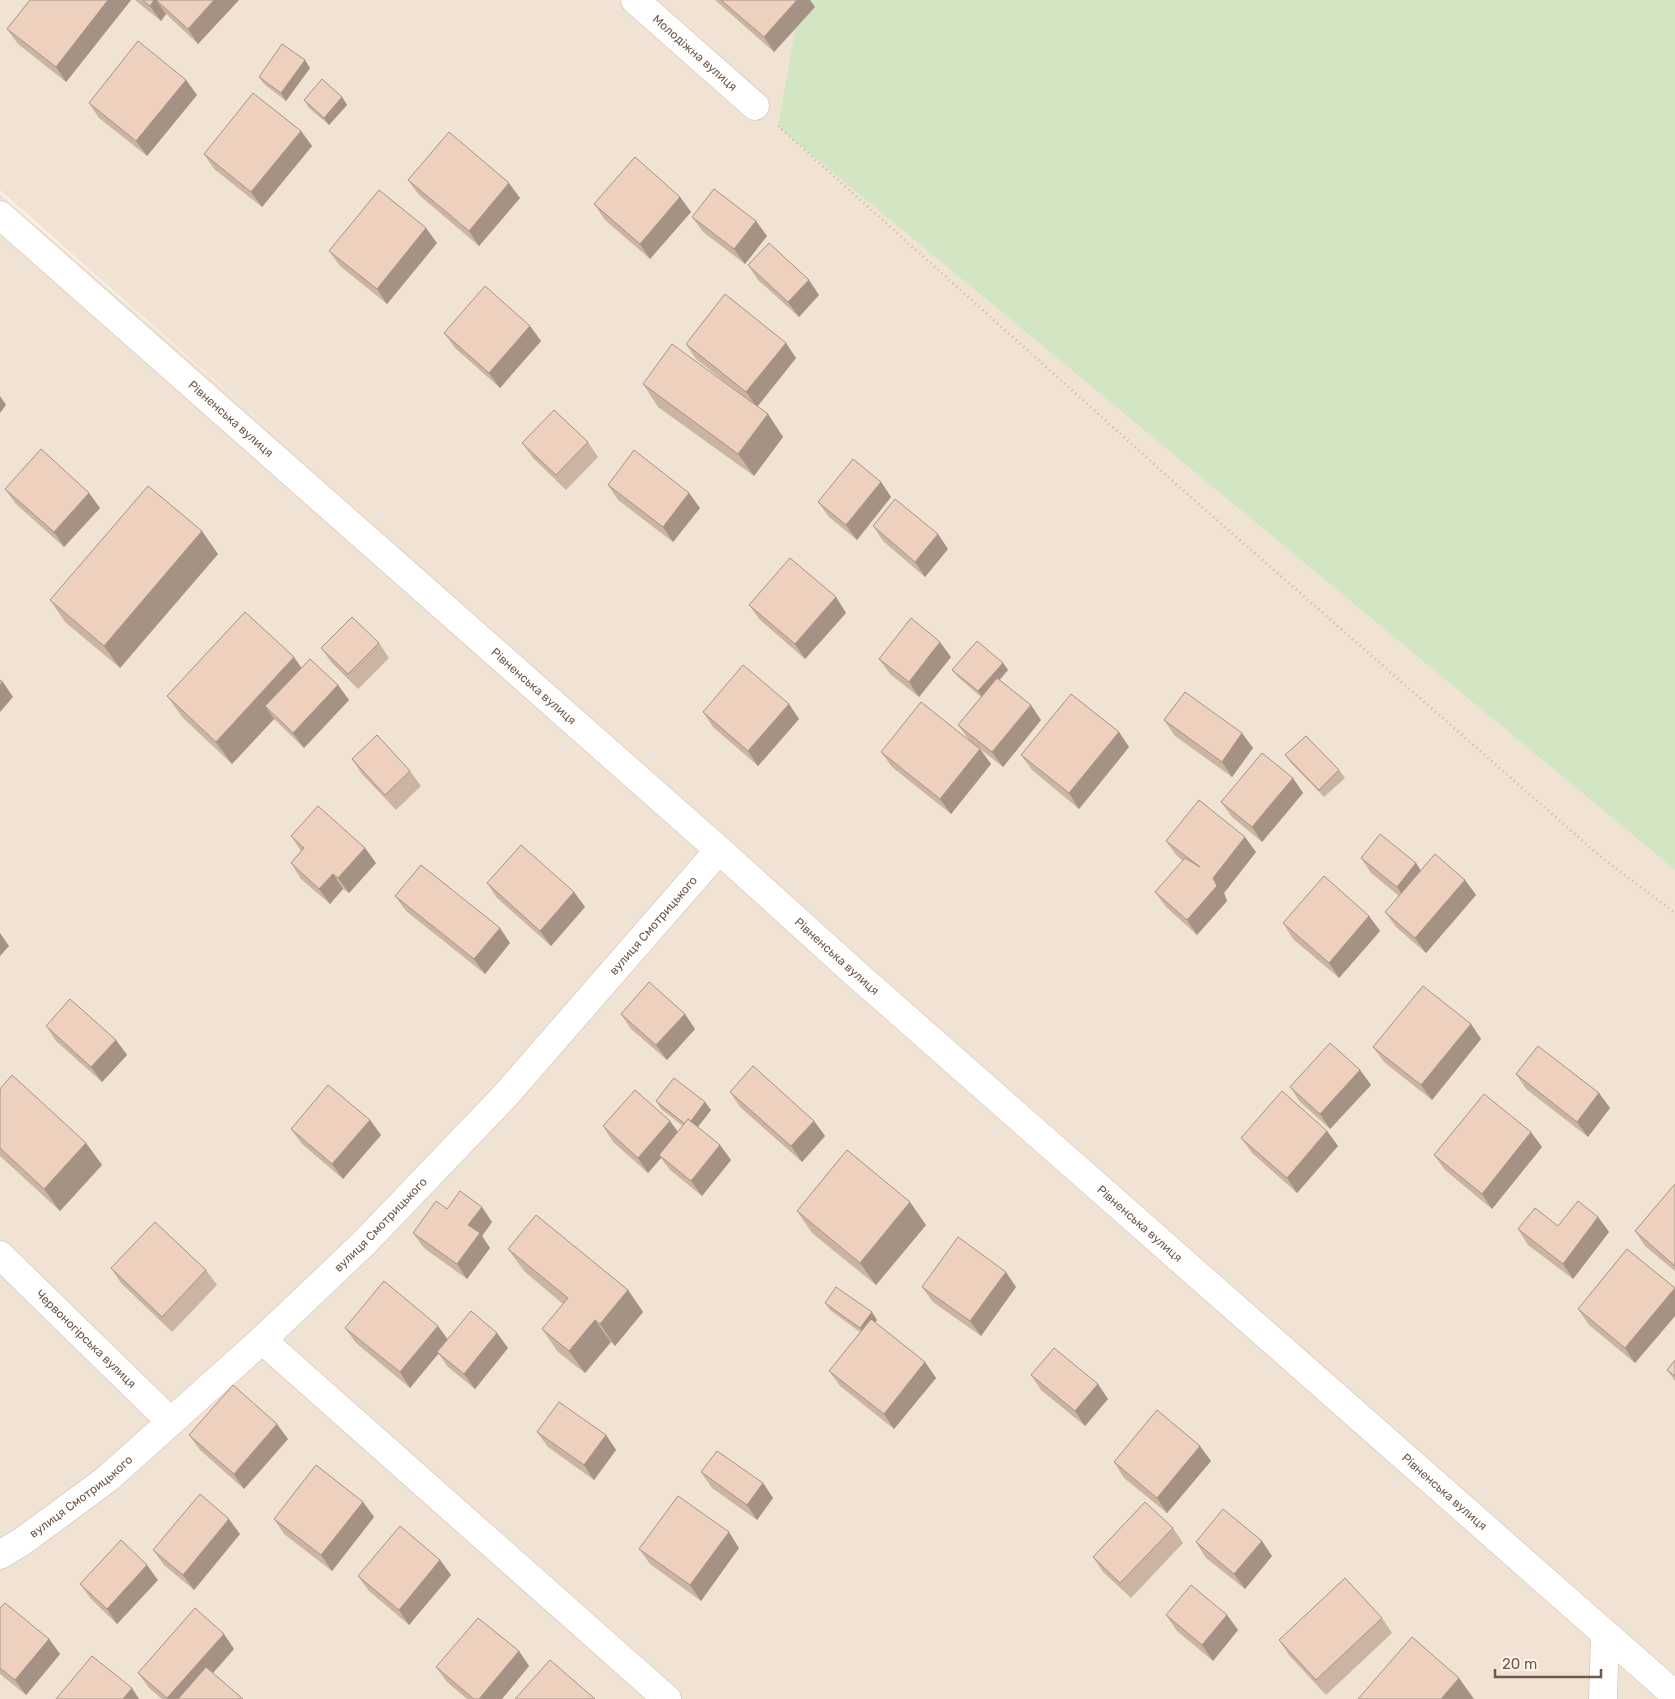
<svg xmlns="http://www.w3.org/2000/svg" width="1675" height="1699" font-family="Rubik,sans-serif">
<rect width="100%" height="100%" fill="#faf1e4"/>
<polygon fill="#f1e3d3" points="0,0 800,0 778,127 1675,870 1675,1699 0,1699 0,194 298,454 0,190"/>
<polygon fill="#d2e6c4" points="800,0 1675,0 1675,870 778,127"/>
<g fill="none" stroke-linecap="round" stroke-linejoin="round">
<g stroke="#cab9ac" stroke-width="29">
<g id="street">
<path id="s1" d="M635,0L755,106"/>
<path id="s2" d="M0,1255L171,1422"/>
<polyline points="262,1340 667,1699"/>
<path id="s3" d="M0,1555L23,1541L107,1479L262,1340L364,1243L504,1097L719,850"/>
<polyline points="1603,1699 1605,1633"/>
</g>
</g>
<g stroke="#cfbbac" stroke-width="29">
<g id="secondary">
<path id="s4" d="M0,215L719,850L855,973L1675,1695"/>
</g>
</g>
<polyline stroke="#d1b4a2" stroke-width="3" stroke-dasharray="1 4" stroke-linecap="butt" points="778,126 1194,500 1601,857 1675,913"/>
<use href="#street" stroke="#fff" stroke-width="28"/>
<use href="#secondary" stroke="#fff" stroke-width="28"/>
</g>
<g fill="#ccb4a3">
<polygon points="30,0 131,0 66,82 18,44 7,29"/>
<polygon points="135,0 239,0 198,44 166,14 161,21"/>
<polygon points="715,0 810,0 815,7 774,52"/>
<polygon points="310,68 286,101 264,84 259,77"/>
<polygon points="186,80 197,95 147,156 99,118 89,103"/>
<polygon points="342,97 347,105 329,125 309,108 304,100"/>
<polygon points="301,131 312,146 262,207 214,169 204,154"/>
<polygon points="408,180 520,198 479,246 419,195"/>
<polygon points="680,197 691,212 650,259 605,220 594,204"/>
<polygon points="692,217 756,221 767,236 745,264 703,232"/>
<polygon points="437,243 387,304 340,266 329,251"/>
<polygon points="748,265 819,295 799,317 758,280"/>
<polygon points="530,326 541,341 500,388 455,348 444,333"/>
<polygon points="786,343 796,358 757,407 768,414 783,437 754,476 658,407 643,384 744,397 696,359 686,344"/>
<polygon points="588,442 598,457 566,490 533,458 522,443"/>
<polygon points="881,482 891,497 857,540 829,517 818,502"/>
<polygon points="608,485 689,493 700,508 673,542 618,500"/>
<polygon points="5,489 89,493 100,508 64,547 16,504"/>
<polygon points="873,526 948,549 925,577 883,541"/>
<polygon points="218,554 120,668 65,622 50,600"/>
<polygon points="836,597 846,613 805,659 760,620 749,605"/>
<polygon points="379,643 389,658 358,689 332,663 321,648"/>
<polygon points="951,657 919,697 890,674 879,659"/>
<polygon points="1003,663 1008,670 1000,680 1041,720 1003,767 980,749 991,764 951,814 892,767 881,752 969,740 958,725 981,697 958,677 952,670"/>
<polygon points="301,668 338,685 349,700 304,748 276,721 274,719 232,764 183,718 167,696"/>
<polygon points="789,704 799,719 758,766 713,727 703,712"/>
<polygon points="1164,720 1253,748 1232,777 1175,736"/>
<polygon points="1119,732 1129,747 1079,809 1032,770 1021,755"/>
<polygon points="1285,755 1339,770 1345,778 1324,797 1291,763"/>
<polygon points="352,759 410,771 421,786 396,810 362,774"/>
<polygon points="1293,778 1303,793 1262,842 1232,817 1221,802"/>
<polygon points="291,836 365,848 376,863 349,893 343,889 330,904 301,879 291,863 301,851"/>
<polygon points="1166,841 1256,852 1224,893 1227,901 1197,935 1166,907 1155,892 1183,861 1177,856"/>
<polygon points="1361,858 1416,863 1421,871 1465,880 1476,895 1426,953 1396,927 1385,912 1399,896 1371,873"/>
<polygon points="487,883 574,892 585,907 551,946 497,898"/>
<polygon points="395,896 510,943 485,974 406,911"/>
<polygon points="1369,916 1380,931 1339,978 1293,939 1283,923"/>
<polygon points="621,1014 695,1029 667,1060 631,1029"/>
<polygon points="1471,1024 1481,1039 1432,1100 1384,1062 1373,1047"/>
<polygon points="46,1026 116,1040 127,1055 102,1082 56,1041"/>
<polygon points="1360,1070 1371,1085 1330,1129 1300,1102 1290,1087"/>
<polygon points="1516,1074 1599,1093 1610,1108 1588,1137 1526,1089"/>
<polygon points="0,1089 86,1143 102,1165 60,1211 0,1156"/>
<polygon points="730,1092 814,1121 825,1136 802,1162 740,1107"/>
<polygon points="656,1101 705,1102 711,1110 698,1127 720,1145 731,1160 702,1196 670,1170 661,1158 648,1173 613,1142 603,1126 678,1132 683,1126 661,1109"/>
<polygon points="370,1120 381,1135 343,1179 302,1144 291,1129"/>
<polygon points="1327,1131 1338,1146 1297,1193 1252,1153 1241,1138"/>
<polygon points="1542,1147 1492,1209 1445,1170 1434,1155"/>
<polygon points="1675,1184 1675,1271 1645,1246 1635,1231"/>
<polygon points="447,1209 492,1222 482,1236 490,1248 467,1279 424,1248 413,1233"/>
<polygon points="797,1211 926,1225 876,1285 812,1233"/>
<polygon points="1598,1217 1609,1232 1573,1279 1528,1245 1518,1229 1558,1226"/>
<polygon points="508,1249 628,1290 643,1312 615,1346 611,1342 585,1373 558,1352 542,1329 563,1304 524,1271"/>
<polygon points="1627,1249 1675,1289 1675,1316 1635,1363 1589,1325 1578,1309"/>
<polygon points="111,1268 206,1270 217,1285 172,1332 121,1283"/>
<polygon points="922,1287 1016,1287 981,1336 933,1302"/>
<polygon points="825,1303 877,1320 875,1322 925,1362 936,1378 894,1429 840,1386 829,1371 860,1332 830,1310"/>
<polygon points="345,1328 448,1339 497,1333 508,1348 475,1389 448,1367 438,1353 410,1388 356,1343"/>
<polygon points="1675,1360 1675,1381 1667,1370"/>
<polygon points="1031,1375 1108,1399 1085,1426 1041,1390"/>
<polygon points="537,1432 606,1435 616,1450 594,1480 548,1447"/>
<polygon points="189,1435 288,1439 244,1489 200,1450"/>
<polygon points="1211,1461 1167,1513 1124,1478 1114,1462"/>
<polygon points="701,1472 763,1483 773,1498 757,1520 712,1488"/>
<polygon points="363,1502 374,1517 332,1571 284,1534 274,1519"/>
<polygon points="1173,1528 1183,1543 1131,1598 1103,1572 1093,1557"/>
<polygon points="240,1534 194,1590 164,1565 153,1550"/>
<polygon points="1196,1542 1272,1556 1245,1589 1206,1558"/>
<polygon points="739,1548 701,1601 650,1564 639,1549"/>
<polygon points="440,1560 451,1575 409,1625 369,1591 358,1576"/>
<polygon points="158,1580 117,1624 91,1599 80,1584"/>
<polygon points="0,1608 49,1639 60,1654 26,1695 0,1674"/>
<polygon points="1166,1615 1227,1615 1238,1630 1213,1661 1177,1631"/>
<polygon points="1382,1618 1392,1633 1326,1695 1289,1655 1279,1640"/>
<polygon points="234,1649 213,1673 243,1699 162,1699 149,1688 138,1673"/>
<polygon points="519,1651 529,1666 502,1699 467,1699 447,1682 436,1667"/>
</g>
<g fill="#a69285">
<polygon points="108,0 131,0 66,82 56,67"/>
<polygon points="154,0 156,0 166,14 161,21 150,6"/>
<polygon points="214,0 239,0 198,44 188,29"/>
<polygon points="797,0 810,0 815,7 774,52 764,37"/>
<polygon points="305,60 310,68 286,101 281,93"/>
<polygon points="186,80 197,95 147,156 136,141"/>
<polygon points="342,97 347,105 329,125 324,118"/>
<polygon points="301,131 312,146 262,207 251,192"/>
<polygon points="509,183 520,198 479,246 469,231"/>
<polygon points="680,197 691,212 650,259 640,244"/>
<polygon points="756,221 767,236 745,264 734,249"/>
<polygon points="426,228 437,243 387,304 377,289"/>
<polygon points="809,280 819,295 799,317 788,302"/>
<polygon points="530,326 541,341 500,388 489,373"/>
<polygon points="786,343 796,358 757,407 746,392"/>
<polygon points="0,396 6,405 0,413"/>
<polygon points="768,414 783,437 754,476 738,454"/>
<polygon points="881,482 891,497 857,540 846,525"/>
<polygon points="89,493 100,508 64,547 54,532"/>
<polygon points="689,493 700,508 673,542 663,527"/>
<polygon points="202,531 218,554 120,668 104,646"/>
<polygon points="938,534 948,549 925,577 915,562"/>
<polygon points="836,597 846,613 805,659 795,644"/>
<polygon points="940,642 951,657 919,697 909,682"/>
<polygon points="294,657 310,680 265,706 274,719 232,764 216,742"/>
<polygon points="1003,663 1008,670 983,698 978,691"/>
<polygon points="3,682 13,697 0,712 0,685"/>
<polygon points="338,685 349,700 304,748 293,733"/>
<polygon points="789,704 799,719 758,766 748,751"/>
<polygon points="1031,705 1041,720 1003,767 992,752"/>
<polygon points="1119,732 1129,747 1079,809 1069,793"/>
<polygon points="1242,733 1253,748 1232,777 1222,762"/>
<polygon points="980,749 991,764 951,814 940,799"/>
<polygon points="1293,778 1303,793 1262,842 1252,827"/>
<polygon points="1245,837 1256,852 1224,893 1227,901 1197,935 1187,920 1213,878"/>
<polygon points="365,848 376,863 349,893 338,878"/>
<polygon points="1416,863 1426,879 1407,902 1397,887"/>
<polygon points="333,874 343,889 330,904 319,889"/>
<polygon points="1465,880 1476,895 1426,953 1415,938"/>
<polygon points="574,892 585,907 551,946 540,931"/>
<polygon points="1369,916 1380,931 1339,978 1329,963"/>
<polygon points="500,928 510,943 485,974 474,959"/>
<polygon points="0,933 9,946 0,956"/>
<polygon points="685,1014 695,1029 667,1060 656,1045"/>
<polygon points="1471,1024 1481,1039 1432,1100 1421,1085"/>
<polygon points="116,1040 127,1055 102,1082 91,1067"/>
<polygon points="1360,1070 1371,1085 1330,1129 1320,1114"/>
<polygon points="1599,1093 1610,1108 1588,1137 1577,1122"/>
<polygon points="705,1102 711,1110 693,1133 687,1126"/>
<polygon points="370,1120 381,1135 343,1179 332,1164"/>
<polygon points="670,1121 681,1136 659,1155 661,1158 648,1173 638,1158"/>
<polygon points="814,1121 825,1136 802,1162 791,1146"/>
<polygon points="1327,1131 1338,1146 1297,1193 1287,1178"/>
<polygon points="1531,1132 1542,1147 1492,1209 1482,1194"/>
<polygon points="86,1143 102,1165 60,1211 44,1189"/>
<polygon points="720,1145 731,1160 702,1196 691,1181"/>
<polygon points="910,1202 926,1225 876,1285 860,1263"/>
<polygon points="482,1207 492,1222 482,1236 490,1248 467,1279 457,1264 468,1225"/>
<polygon points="1598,1217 1609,1232 1573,1279 1563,1264"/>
<polygon points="1006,1272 1016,1287 981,1336 970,1321"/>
<polygon points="1675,1288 1675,1316 1635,1363 1625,1348"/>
<polygon points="628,1290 643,1312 615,1346 600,1324"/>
<polygon points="872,1312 877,1320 866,1336 860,1328"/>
<polygon points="595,1320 611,1342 585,1373 569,1351"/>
<polygon points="438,1326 449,1341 410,1388 400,1372"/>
<polygon points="497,1333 508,1348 475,1389 464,1374"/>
<polygon points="925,1362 936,1378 894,1429 884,1414"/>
<polygon points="1098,1384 1108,1399 1085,1426 1075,1411"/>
<polygon points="277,1424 288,1439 244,1489 234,1474"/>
<polygon points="606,1435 616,1450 594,1480 584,1465"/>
<polygon points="1200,1446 1211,1461 1167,1513 1157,1498"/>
<polygon points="763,1483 773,1498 757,1520 747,1505"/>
<polygon points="363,1502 374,1517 332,1571 321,1555"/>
<polygon points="229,1519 240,1534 194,1590 183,1575"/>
<polygon points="729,1532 739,1548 701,1601 690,1585"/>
<polygon points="1262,1541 1272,1556 1245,1589 1234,1574"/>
<polygon points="440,1560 451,1575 409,1625 399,1610"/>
<polygon points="147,1565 158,1580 117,1624 107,1609"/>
<polygon points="1227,1615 1238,1630 1213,1661 1202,1645"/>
<polygon points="224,1634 234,1649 190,1699 168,1699 167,1698"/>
<polygon points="49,1639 60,1654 26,1695 15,1680"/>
<polygon points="519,1651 529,1666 502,1699 479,1699"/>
<polygon points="1459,1678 1474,1699 1441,1699"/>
<polygon points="132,1688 139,1699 123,1699"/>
</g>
<g fill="#edd1be" stroke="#a69285">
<polygon points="30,0 108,0 56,67 7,29"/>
<polygon points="143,0 154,0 150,6"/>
<polygon points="156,0 214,0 188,29"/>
<polygon points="721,0 797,0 764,37"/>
<polygon points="138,41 186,80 136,141 89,103"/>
<polygon points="282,44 305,60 281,93 259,77"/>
<polygon points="322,79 342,97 324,118 304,100"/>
<polygon points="253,93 301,131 251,192 204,154"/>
<polygon points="449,132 509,183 469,231 408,180"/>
<polygon points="635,157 680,197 640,244 594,204"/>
<polygon points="714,189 756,221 734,249 692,217"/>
<polygon points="379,190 426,228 377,289 329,251"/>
<polygon points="769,243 809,280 788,302 748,265"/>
<polygon points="485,286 530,326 489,373 444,333"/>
<polygon points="725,294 786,343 746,392 686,344"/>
<polygon points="672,344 768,414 738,454 643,384"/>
<polygon points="554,410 588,442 556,475 522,443"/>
<polygon points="41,449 89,493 54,532 5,489"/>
<polygon points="634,450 689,493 663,527 608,485"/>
<polygon points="853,459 881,482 846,525 818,502"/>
<polygon points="148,486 202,531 104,646 50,600"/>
<polygon points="895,499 938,534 915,562 873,526"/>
<polygon points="790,558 836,597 795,644 749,605"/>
<polygon points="245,612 294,657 216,742 167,696"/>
<polygon points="352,617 379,643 348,674 321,648"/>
<polygon points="911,618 940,642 909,682 879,659"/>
<polygon points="977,641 1003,663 978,691 952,670"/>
<polygon points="310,659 338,685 293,733 265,706"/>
<polygon points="743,665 789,704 748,751 703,712"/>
<polygon points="997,678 1031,705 992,752 958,725"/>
<polygon points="0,680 3,682 0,685"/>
<polygon points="1185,692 1242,733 1222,762 1164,720"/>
<polygon points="1071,694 1119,732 1069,793 1021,755"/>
<polygon points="921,702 980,749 940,799 881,752"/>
<polygon points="377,735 410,771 385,795 352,759"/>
<polygon points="1306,736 1339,770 1319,790 1285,755"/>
<polygon points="1262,753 1293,778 1252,827 1221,802"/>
<polygon points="1199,800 1245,837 1213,878 1217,886 1187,920 1155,892 1185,858 1200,867 1166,841"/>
<polygon points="318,806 365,848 338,878 333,874 319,889 291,863 304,848 291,836"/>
<polygon points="1380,834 1416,863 1397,887 1361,858"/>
<polygon points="521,845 574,892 540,931 487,883"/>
<polygon points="1435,854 1465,880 1415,938 1385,912"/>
<polygon points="421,865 500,928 474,959 395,896"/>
<polygon points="1324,876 1369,916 1329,963 1283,923"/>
<polygon points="649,982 685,1014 656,1045 621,1014"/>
<polygon points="1423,986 1471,1024 1421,1085 1373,1047"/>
<polygon points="70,999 116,1040 91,1067 46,1026"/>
<polygon points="1330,1043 1360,1070 1320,1114 1290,1087"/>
<polygon points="1538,1046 1599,1093 1577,1122 1516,1074"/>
<polygon points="753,1066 814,1121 791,1146 730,1092"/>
<polygon points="12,1075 86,1143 44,1189 0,1148 0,1089"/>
<polygon points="674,1078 705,1102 691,1121 688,1119 685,1124 656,1101"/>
<polygon points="328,1085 370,1120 332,1164 291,1129"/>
<polygon points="635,1090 670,1121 638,1158 603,1126"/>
<polygon points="1282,1091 1327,1131 1287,1178 1241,1138"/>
<polygon points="1484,1094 1531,1132 1482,1194 1434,1155"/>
<polygon points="688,1119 720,1145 691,1181 659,1155"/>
<polygon points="847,1150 910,1202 860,1263 797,1211"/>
<polygon points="1675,1184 1675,1266 1635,1231"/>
<polygon points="460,1191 482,1207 468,1225 480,1233 457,1264 413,1233 436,1201 447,1209"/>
<polygon points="1578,1201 1598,1217 1563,1264 1518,1229 1535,1208 1558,1226"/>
<polygon points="536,1215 628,1290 600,1324 595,1320 569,1351 542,1329 568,1298 508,1249"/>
<polygon points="155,1222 206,1270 162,1317 111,1268"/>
<polygon points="958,1237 1006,1272 970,1321 922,1287"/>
<polygon points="1627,1249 1675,1288 1625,1348 1578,1309"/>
<polygon points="384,1281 438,1326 400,1372 345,1328"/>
<polygon points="836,1287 872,1312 860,1328 825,1303"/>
<polygon points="471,1311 497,1333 464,1374 437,1352"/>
<polygon points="871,1319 925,1362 884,1414 829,1371"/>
<polygon points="1054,1348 1098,1384 1075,1411 1031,1375"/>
<polygon points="1675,1360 1675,1376 1667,1370"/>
<polygon points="233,1385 277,1424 234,1474 189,1435"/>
<polygon points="559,1402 606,1435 584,1465 537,1432"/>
<polygon points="1157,1410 1200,1446 1157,1498 1114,1462"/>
<polygon points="717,1451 763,1483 747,1505 701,1472"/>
<polygon points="316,1465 363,1502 321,1555 274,1519"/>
<polygon points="200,1494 229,1519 183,1575 153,1550"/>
<polygon points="678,1496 729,1532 690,1585 639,1549"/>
<polygon points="1145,1502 1173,1528 1120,1583 1093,1557"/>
<polygon points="1223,1509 1262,1541 1234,1574 1196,1542"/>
<polygon points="400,1526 440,1560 399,1610 358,1576"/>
<polygon points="121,1540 147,1565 107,1609 80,1584"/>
<polygon points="1345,1578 1382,1618 1316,1680 1279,1640"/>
<polygon points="1191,1585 1227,1615 1202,1645 1166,1615"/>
<polygon points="5,1603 49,1639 15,1680 0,1668 0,1608"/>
<polygon points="195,1608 224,1634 167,1698 138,1673"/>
<polygon points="478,1618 519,1651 479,1699 474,1699 436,1667"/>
<polygon points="1412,1637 1459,1678 1441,1699 1358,1699"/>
<polygon points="92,1656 132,1688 123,1699 56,1699"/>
<polygon points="550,1660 595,1699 515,1699"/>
<polygon points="206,1667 243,1699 178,1699"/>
</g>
<g text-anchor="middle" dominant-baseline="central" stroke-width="4" stroke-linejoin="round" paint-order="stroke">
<g font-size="12" fill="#70594c" stroke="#fdf5ea">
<text stroke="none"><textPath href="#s1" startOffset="80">Молодіжна вулиця</textPath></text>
<text stroke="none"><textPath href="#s4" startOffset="308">Рівненська вулиця</textPath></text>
<text stroke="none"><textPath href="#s4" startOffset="712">Рівненська вулиця</textPath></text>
<text stroke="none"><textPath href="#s3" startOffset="910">вулиця Смотрицького</textPath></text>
<text stroke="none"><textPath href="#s4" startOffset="1118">Рівненська вулиця</textPath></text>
<text stroke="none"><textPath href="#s4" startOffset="1522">Рівненська вулиця</textPath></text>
<text stroke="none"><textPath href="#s3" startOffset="505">вулиця Смотрицького</textPath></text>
<text stroke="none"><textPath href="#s2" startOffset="120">Червоногірська вулиця</textPath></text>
<text stroke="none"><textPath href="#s4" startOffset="1928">Рівненська вулиця</textPath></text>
<text stroke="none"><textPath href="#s3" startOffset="100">вулиця Смотрицького</textPath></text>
</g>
</g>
<path d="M1495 1669v8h106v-8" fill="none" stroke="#70594c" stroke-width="2.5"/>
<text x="1502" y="1669" font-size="15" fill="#70594c" stroke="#fdf5ea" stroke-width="4" paint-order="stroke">20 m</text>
</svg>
